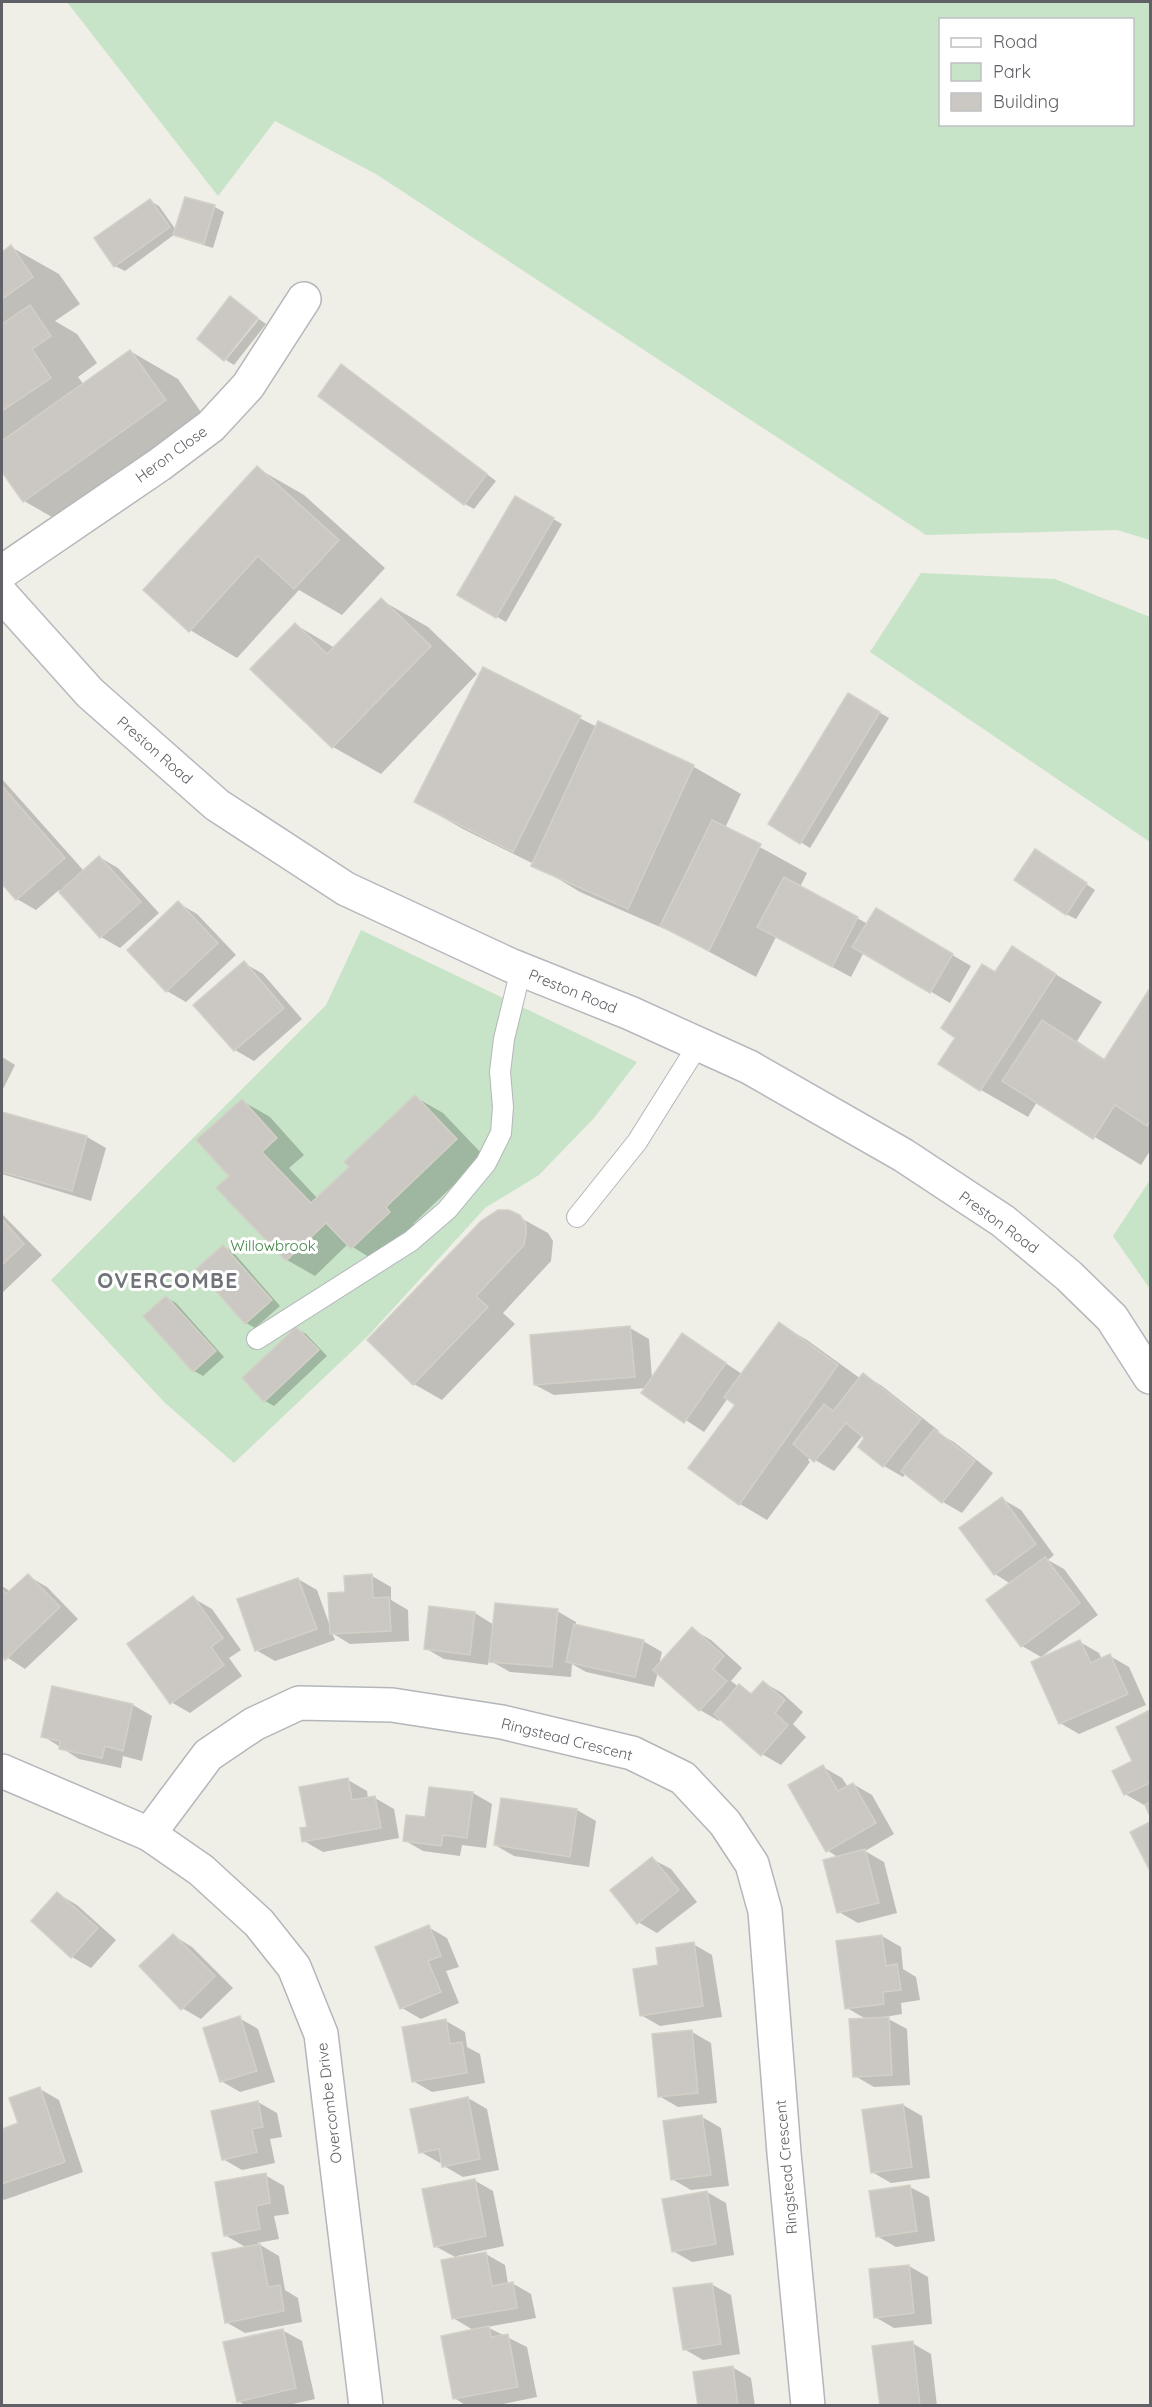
<svg xmlns="http://www.w3.org/2000/svg" width="1152" height="2407" font-family="Quicksand,sans-serif">
<rect width="100%" height="100%" fill="#efeee7"/>
<g fill="#c7e4c8" fill-rule="evenodd">
<path d="M67,2H1150V540L1117,530L926,535L376,174L275,121L218,196ZM940,20H1132V124H940Z"/>
<polygon points="921,573 1055,579 1150,617 1150,842 870,652"/>
<polygon points="361,930 637,1062 594,1118 539,1175 485,1208 368,1336 234,1463 164,1402 51,1280 326,1005"/>
<polygon points="1150,1180 1150,1289 1113,1236"/>
</g>
<g fill="#0003">
<polygon points="186,199 215,207 224,212 213,248 184,239 175,234 125,271 115,266 150,201 159,206 176,230"/>
<polygon points="11,247 59,274 80,304 55,321 77,334 97,363 78,377 84,385 130,351 178,379 212,428 71,528 24,501 2,469 2,253"/>
<polygon points="259,319 266,324 234,365 226,360"/>
<polygon points="350,372 496,481 474,509 465,504"/>
<polygon points="257,468 304,495 385,568 342,615 299,590 237,658 190,630"/>
<polygon points="516,498 562,524 506,622 459,595"/>
<polygon points="381,600 428,627 477,674 381,774 333,747 253,669 296,625 335,648"/>
<polygon points="484,669 597,727 599,723 694,767 741,794 725,828 807,873 800,887 868,924 876,910 971,966 950,1003 864,952 851,977 776,937 756,977 676,934 580,892 534,864 463,829 416,802"/>
<polygon points="849,695 889,718 810,848 770,823"/>
<polygon points="2,779 84,871 99,857 118,868 159,913 120,948 101,937 59,890 36,910 17,899 2,881"/>
<polygon points="1045,856 1095,890 1076,919 1066,914"/>
<polygon points="178,903 197,914 236,955 186,1002 167,991 129,950"/>
<polygon points="1012,948 1102,1002 1077,1041 1106,1060 1150,991 1150,1151 1141,1165 1037,1102 1028,1117 981,1090 996,974"/>
<polygon points="244,963 263,974 302,1019 254,1061 235,1050"/>
<polygon points="2,1057 15,1065 2,1091"/>
<polygon points="415,1097 443,1113 484,1156 413,1224 417,1229 380,1264 348,1244 315,1276 287,1260 218,1188 231,1176 242,1101 270,1117 304,1155 289,1168 318,1199 351,1167"/>
<polygon points="3,1114 87,1137 106,1148 91,1201 2,1174"/>
<polygon points="2,1214 42,1255 2,1293"/>
<polygon points="519,1217 548,1233 553,1241 551,1261 503,1313 515,1324 442,1400 414,1384 369,1340"/>
<polygon points="224,1247 233,1252 280,1306 255,1328 246,1323"/>
<polygon points="167,1298 176,1303 224,1357 203,1376 194,1371"/>
<polygon points="779,1324 807,1340 861,1379 864,1375 882,1386 939,1431 937,1433 954,1442 993,1473 962,1513 943,1502 906,1473 903,1477 884,1466 860,1447 866,1437 863,1435 834,1471 810,1457 808,1460 810,1462 767,1520 740,1504 737,1404 728,1398 704,1432 643,1392 646,1388 554,1395 535,1385 630,1328 649,1339 652,1378 683,1335 742,1374"/>
<polygon points="297,1329 306,1334 327,1356 274,1406 265,1401"/>
<polygon points="1002,1499 1021,1510 1054,1555 1048,1560 1064,1569 1098,1615 1041,1657 1022,1646 1011,1584 995,1574"/>
<polygon points="28,1576 47,1587 78,1619 25,1669 2,1654 2,1586 11,1592"/>
<polygon points="372,1576 391,1587 391,1600 408,1610 409,1641 350,1644 332,1633 335,1640 275,1661 256,1650 298,1579 317,1590 331,1629 347,1593"/>
<polygon points="193,1598 212,1609 241,1650 229,1658 242,1676 190,1713 171,1702"/>
<polygon points="557,1611 576,1622 576,1626 643,1641 662,1652 659,1665 692,1629 711,1640 742,1668 731,1681 739,1687 753,1694 763,1682 782,1693 803,1712 793,1724 806,1737 781,1765 762,1754 721,1719 719,1721 700,1710 658,1672 654,1687 586,1672 572,1664 571,1677 510,1672 489,1660 488,1665 444,1659 425,1648 475,1613 494,1625"/>
<polygon points="1080,1642 1099,1653 1102,1660 1110,1656 1129,1667 1146,1705 1079,1734 1060,1723"/>
<polygon points="53,1688 133,1705 152,1716 142,1761 123,1756 121,1768 79,1759 43,1736"/>
<polygon points="1150,1712 1150,1813 1146,1804 1144,1805 1125,1794 1134,1762 1118,1728"/>
<polygon points="823,1767 842,1778 848,1787 853,1784 872,1795 894,1834 865,1851 884,1862 897,1913 858,1923 839,1912 839,1858 827,1850"/>
<polygon points="348,1780 367,1791 368,1799 375,1798 394,1809 399,1838 323,1852 304,1841 308,1828"/>
<polygon points="473,1793 492,1804 486,1848 462,1845 460,1856 423,1851 404,1840 427,1819"/>
<polygon points="577,1810 596,1821 589,1867 514,1856 495,1845"/>
<polygon points="1150,1824 1150,1868 1132,1833"/>
<polygon points="652,1859 671,1869 697,1902 657,1933 638,1922"/>
<polygon points="58,1894 77,1905 116,1940 91,1968 72,1957 33,1921"/>
<polygon points="428,1927 447,1938 459,1967 446,1971 459,2003 421,2019 402,2008"/>
<polygon points="174,1936 192,1947 233,1988 201,2019 182,2008"/>
<polygon points="882,1936 901,1947 903,1969 916,1977 920,2000 901,2003 902,2014 885,2017 907,2029 910,2085 874,2087 855,2076 866,2019 847,2008"/>
<polygon points="693,1944 712,1955 722,2017 660,2026 641,2015 660,1966"/>
<polygon points="239,2018 258,2029 275,2082 240,2092 221,2081"/>
<polygon points="446,2021 465,2032 467,2047 480,2054 485,2083 432,2092 413,2081"/>
<polygon points="692,2032 711,2043 717,2103 678,2107 659,2096"/>
<polygon points="40,2089 59,2100 83,2172 4,2200 2,2198 2,2126 3,2130 20,2124"/>
<polygon points="468,2098 487,2109 499,2170 463,2177 444,2166 443,2162 440,2163 421,2152"/>
<polygon points="258,2102 277,2113 282,2137 270,2139 275,2163 242,2170 223,2159"/>
<polygon points="903,2105 922,2116 930,2178 891,2183 872,2172"/>
<polygon points="702,2117 721,2128 729,2186 691,2190 672,2179"/>
<polygon points="265,2175 284,2186 289,2214 274,2216 279,2239 257,2243 279,2256 285,2290 298,2298 302,2322 245,2333 226,2322 247,2248 225,2235"/>
<polygon points="474,2180 493,2191 504,2246 457,2256 457,2258 435,2246"/>
<polygon points="910,2187 929,2197 935,2241 896,2247 877,2236"/>
<polygon points="707,2192 726,2203 734,2255 692,2262 673,2251"/>
<polygon points="486,2254 505,2265 508,2284 512,2283 531,2294 536,2318 487,2327 527,2347 537,2397 493,2406 467,2406 454,2398 475,2331 453,2318"/>
<polygon points="909,2266 928,2277 932,2324 894,2328 875,2317"/>
<polygon points="711,2284 731,2295 740,2354 703,2360 684,2349"/>
<polygon points="282,2330 302,2341 315,2399 284,2406 247,2406 238,2401"/>
<polygon points="912,2343 931,2354 937,2406 881,2406"/>
<polygon points="732,2367 751,2378 755,2406 699,2406"/>
</g>
<g fill="#cbc8c4" stroke="#d3d0c6" stroke-width="1.5">
<polygon points="185,197 215,205 204,244 173,235"/>
<polygon points="150,199 170,227 114,267 94,238"/>
<polygon points="11,245 33,277 2,299 2,252"/>
<polygon points="230,296 258,318 224,361 197,339"/>
<polygon points="30,305 51,336 32,349 51,378 2,411 2,324"/>
<polygon points="130,350 166,400 23,502 2,472 2,441"/>
<polygon points="341,364 487,474 464,505 318,396"/>
<polygon points="257,466 339,540 294,589 258,556 189,632 143,590"/>
<polygon points="515,496 554,518 496,618 457,595"/>
<polygon points="381,598 431,646 332,748 250,669 295,623 327,654"/>
<polygon points="483,667 581,716 513,852 414,802"/>
<polygon points="848,693 880,712 800,844 768,824"/>
<polygon points="598,721 694,765 628,909 531,866"/>
<polygon points="2,786 65,858 16,900 2,884"/>
<polygon points="712,820 761,844 709,951 660,926"/>
<polygon points="1035,849 1087,883 1066,915 1014,880"/>
<polygon points="99,856 141,902 100,938 59,892"/>
<polygon points="784,877 858,917 832,967 757,927"/>
<polygon points="178,901 218,943 166,992 127,950"/>
<polygon points="876,908 953,954 930,993 852,947"/>
<polygon points="1012,946 1056,974 980,1091 938,1064 955,1038 941,1028 982,964 995,972"/>
<polygon points="244,961 284,1008 234,1051 193,1005"/>
<polygon points="1150,988 1150,1121 1147,1126 1115,1105 1093,1139 1002,1081 1042,1020 1104,1060"/>
<polygon points="415,1095 457,1139 386,1207 390,1212 351,1249 326,1223 286,1261 216,1188 229,1176 196,1140 242,1099 277,1138 262,1152 311,1203 349,1167 344,1162"/>
<polygon points="2,1112 87,1136 72,1191 2,1172"/>
<polygon points="498,1210 509,1210 520,1215 526,1224 526,1234 524,1245 476,1296 488,1307 413,1385 367,1340 481,1221"/>
<polygon points="2,1219 24,1244 2,1265"/>
<polygon points="223,1245 272,1300 245,1324 196,1269"/>
<polygon points="166,1296 216,1351 193,1372 143,1316"/>
<polygon points="779,1322 838,1365 739,1505 688,1468 735,1405 724,1397"/>
<polygon points="630,1326 635,1377 534,1385 530,1335"/>
<polygon points="296,1327 319,1350 264,1402 242,1378"/>
<polygon points="682,1333 726,1363 684,1423 641,1393"/>
<polygon points="863,1373 921,1419 883,1467 858,1447 864,1438 846,1423 814,1462 793,1444 824,1404 833,1411"/>
<polygon points="934,1429 975,1461 942,1503 901,1471"/>
<polygon points="1002,1497 1036,1544 994,1575 959,1528"/>
<polygon points="1045,1557 1080,1603 1021,1647 986,1600"/>
<polygon points="28,1574 60,1607 5,1660 2,1656 2,1589 6,1594"/>
<polygon points="372,1574 373,1598 389,1597 391,1631 330,1634 328,1593 345,1592 344,1576"/>
<polygon points="298,1578 317,1629 255,1651 237,1599"/>
<polygon points="193,1596 223,1638 211,1647 224,1665 170,1704 127,1644"/>
<polygon points="495,1603 558,1609 552,1667 489,1662"/>
<polygon points="429,1606 475,1612 470,1655 424,1649"/>
<polygon points="574,1624 644,1640 635,1677 566,1662"/>
<polygon points="692,1627 724,1656 713,1669 727,1681 699,1711 653,1670"/>
<polygon points="1080,1640 1091,1663 1110,1654 1128,1694 1059,1724 1031,1662"/>
<polygon points="763,1681 785,1700 775,1713 788,1725 761,1756 714,1714 739,1684 751,1694"/>
<polygon points="52,1686 133,1704 123,1751 105,1746 102,1758 59,1749 60,1741 41,1737"/>
<polygon points="1150,1710 1150,1783 1124,1795 1112,1771 1132,1761 1116,1727"/>
<polygon points="823,1765 838,1791 853,1783 876,1823 826,1852 788,1785"/>
<polygon points="348,1778 352,1800 375,1796 381,1828 302,1842 300,1828 307,1827 299,1787"/>
<polygon points="429,1787 473,1792 467,1838 443,1835 441,1846 403,1841 406,1815 425,1817"/>
<polygon points="501,1798 577,1809 570,1857 494,1845"/>
<polygon points="1150,1802 1150,1816 1145,1805"/>
<polygon points="1150,1822 1150,1868 1149,1869 1130,1832"/>
<polygon points="865,1849 879,1903 837,1913 823,1860"/>
<polygon points="652,1857 679,1890 637,1924 610,1890"/>
<polygon points="57,1892 98,1928 71,1958 31,1921"/>
<polygon points="429,1925 441,1956 428,1961 441,1992 400,2009 375,1947"/>
<polygon points="173,1934 215,1976 181,2010 139,1966"/>
<polygon points="882,1935 886,1966 897,1964 901,1990 883,1992 884,2004 845,2009 836,1941"/>
<polygon points="694,1942 703,2006 640,2016 633,1969 658,1965 656,1948"/>
<polygon points="240,2016 257,2071 220,2082 203,2028"/>
<polygon points="889,2017 892,2075 853,2077 849,2019"/>
<polygon points="446,2019 450,2044 462,2042 467,2073 412,2082 402,2027"/>
<polygon points="692,2030 698,2093 658,2097 652,2034"/>
<polygon points="40,2087 65,2162 2,2184 2,2129 18,2123 9,2098"/>
<polygon points="468,2097 480,2159 442,2167 439,2149 419,2153 410,2109"/>
<polygon points="258,2101 263,2127 252,2129 257,2152 222,2160 211,2111"/>
<polygon points="903,2104 912,2167 871,2173 862,2110"/>
<polygon points="702,2115 711,2175 671,2180 663,2121"/>
<polygon points="266,2173 270,2203 256,2206 260,2229 224,2236 215,2182"/>
<polygon points="475,2179 486,2236 434,2247 422,2189"/>
<polygon points="910,2185 917,2231 876,2237 869,2191"/>
<polygon points="707,2191 716,2244 672,2252 662,2199"/>
<polygon points="260,2244 268,2287 280,2285 284,2311 225,2323 212,2253"/>
<polygon points="486,2252 492,2286 513,2282 517,2308 452,2319 441,2260"/>
<polygon points="909,2265 914,2313 874,2318 869,2269"/>
<polygon points="712,2283 721,2344 683,2350 673,2288"/>
<polygon points="489,2326 491,2337 508,2334 518,2387 453,2399 441,2336"/>
<polygon points="283,2329 296,2388 237,2402 223,2342"/>
<polygon points="913,2341 920,2406 880,2406 872,2346"/>
<polygon points="733,2366 738,2406 698,2406 693,2372"/>
</g>
<g fill="none" stroke-linecap="round" stroke-linejoin="round">
<g stroke="#b4b6ba" stroke-width="22">
<g id="service">
<polyline points="577,1217 637,1142 698,1045"/>
<polyline points="257,1339 411,1241 447,1210 486,1163 501,1133 503,1107 500,1072 504,1039 521,969"/>
</g>
</g>
<g stroke="#b4b6ba" stroke-width="36">
<g id="minor">
<polyline points="2,572 159,465 211,426 248,386 304,299"/>
<polyline points="2,1771 149,1834 201,1870 259,1923 294,1967 321,2034 366,2406"/>
<polyline points="149,1834 208,1755 254,1724 299,1703 392,1705 502,1722 632,1753 683,1778 725,1823 752,1864 765,1911 784,2153 808,2406"/>
</g>
</g>
<g stroke="#b6b8bd" stroke-width="36">
<polyline id="secondary" points="2,595 90,693 217,805 346,889 510,965 630,1013 749,1067 903,1155 1003,1221 1069,1276 1112,1318 1150,1377"/>
</g>
<use href="#service" stroke="#fff" stroke-width="20"/>
<use href="#minor" stroke="#fff" stroke-width="33"/>
<use href="#secondary" stroke="#fff" stroke-width="33"/>
</g>
<g text-anchor="middle" dominant-baseline="central" stroke-width="6" stroke-linejoin="round" paint-order="stroke">
<g font-size="15" fill="#5f6166" stroke="#fff">
<text transform="translate(171 454) rotate(-36)">Heron Close</text>
<text transform="translate(155 750) rotate(41)">Preston Road</text>
<text transform="translate(573 991) rotate(22)">Preston Road</text>
<text transform="translate(999 1222) rotate(36)">Preston Road</text>
<text transform="translate(567 1739) rotate(14)">Ringstead Crescent</text>
<text transform="translate(329 2103) rotate(-97)">Overcombe Drive</text>
<text transform="translate(786 2167) rotate(-95)">Ringstead Crescent</text>
</g>
<g font-size="15" fill="#408447" stroke="#fff">
<text x="273" y="1245">Willowbrook</text>
</g>
<g font-size="21" font-weight="bold" letter-spacing="1.5" fill="#707378" stroke="#fff">
<text x="168" y="1280">OVERCOMBE</text>
</g>
</g>
<rect width="1152" height="2407" fill="none" stroke="#5f6166" stroke-width="6"/>
<rect x="939" y="18" width="195" height="108" fill="#ffffff" stroke="#bfc0c2" stroke-width="1.5"/>
<rect x="951" y="38" width="30" height="9" fill="#ffffff" stroke="#bfc0c2" stroke-width="1.5"/>
<text x="993" y="48" font-size="18" fill="#5f6166">Road</text>
<rect x="951" y="63" width="30" height="18" fill="#c7e4c8" stroke="#bfc0c2" stroke-width="1.5"/>
<text x="993" y="78" font-size="18" fill="#5f6166">Park</text>
<rect x="951" y="93" width="30" height="18" fill="#cbc8c4" stroke="#bfc0c2" stroke-width="1.5"/>
<text x="993" y="108" font-size="18" fill="#5f6166">Building</text>
</svg>
